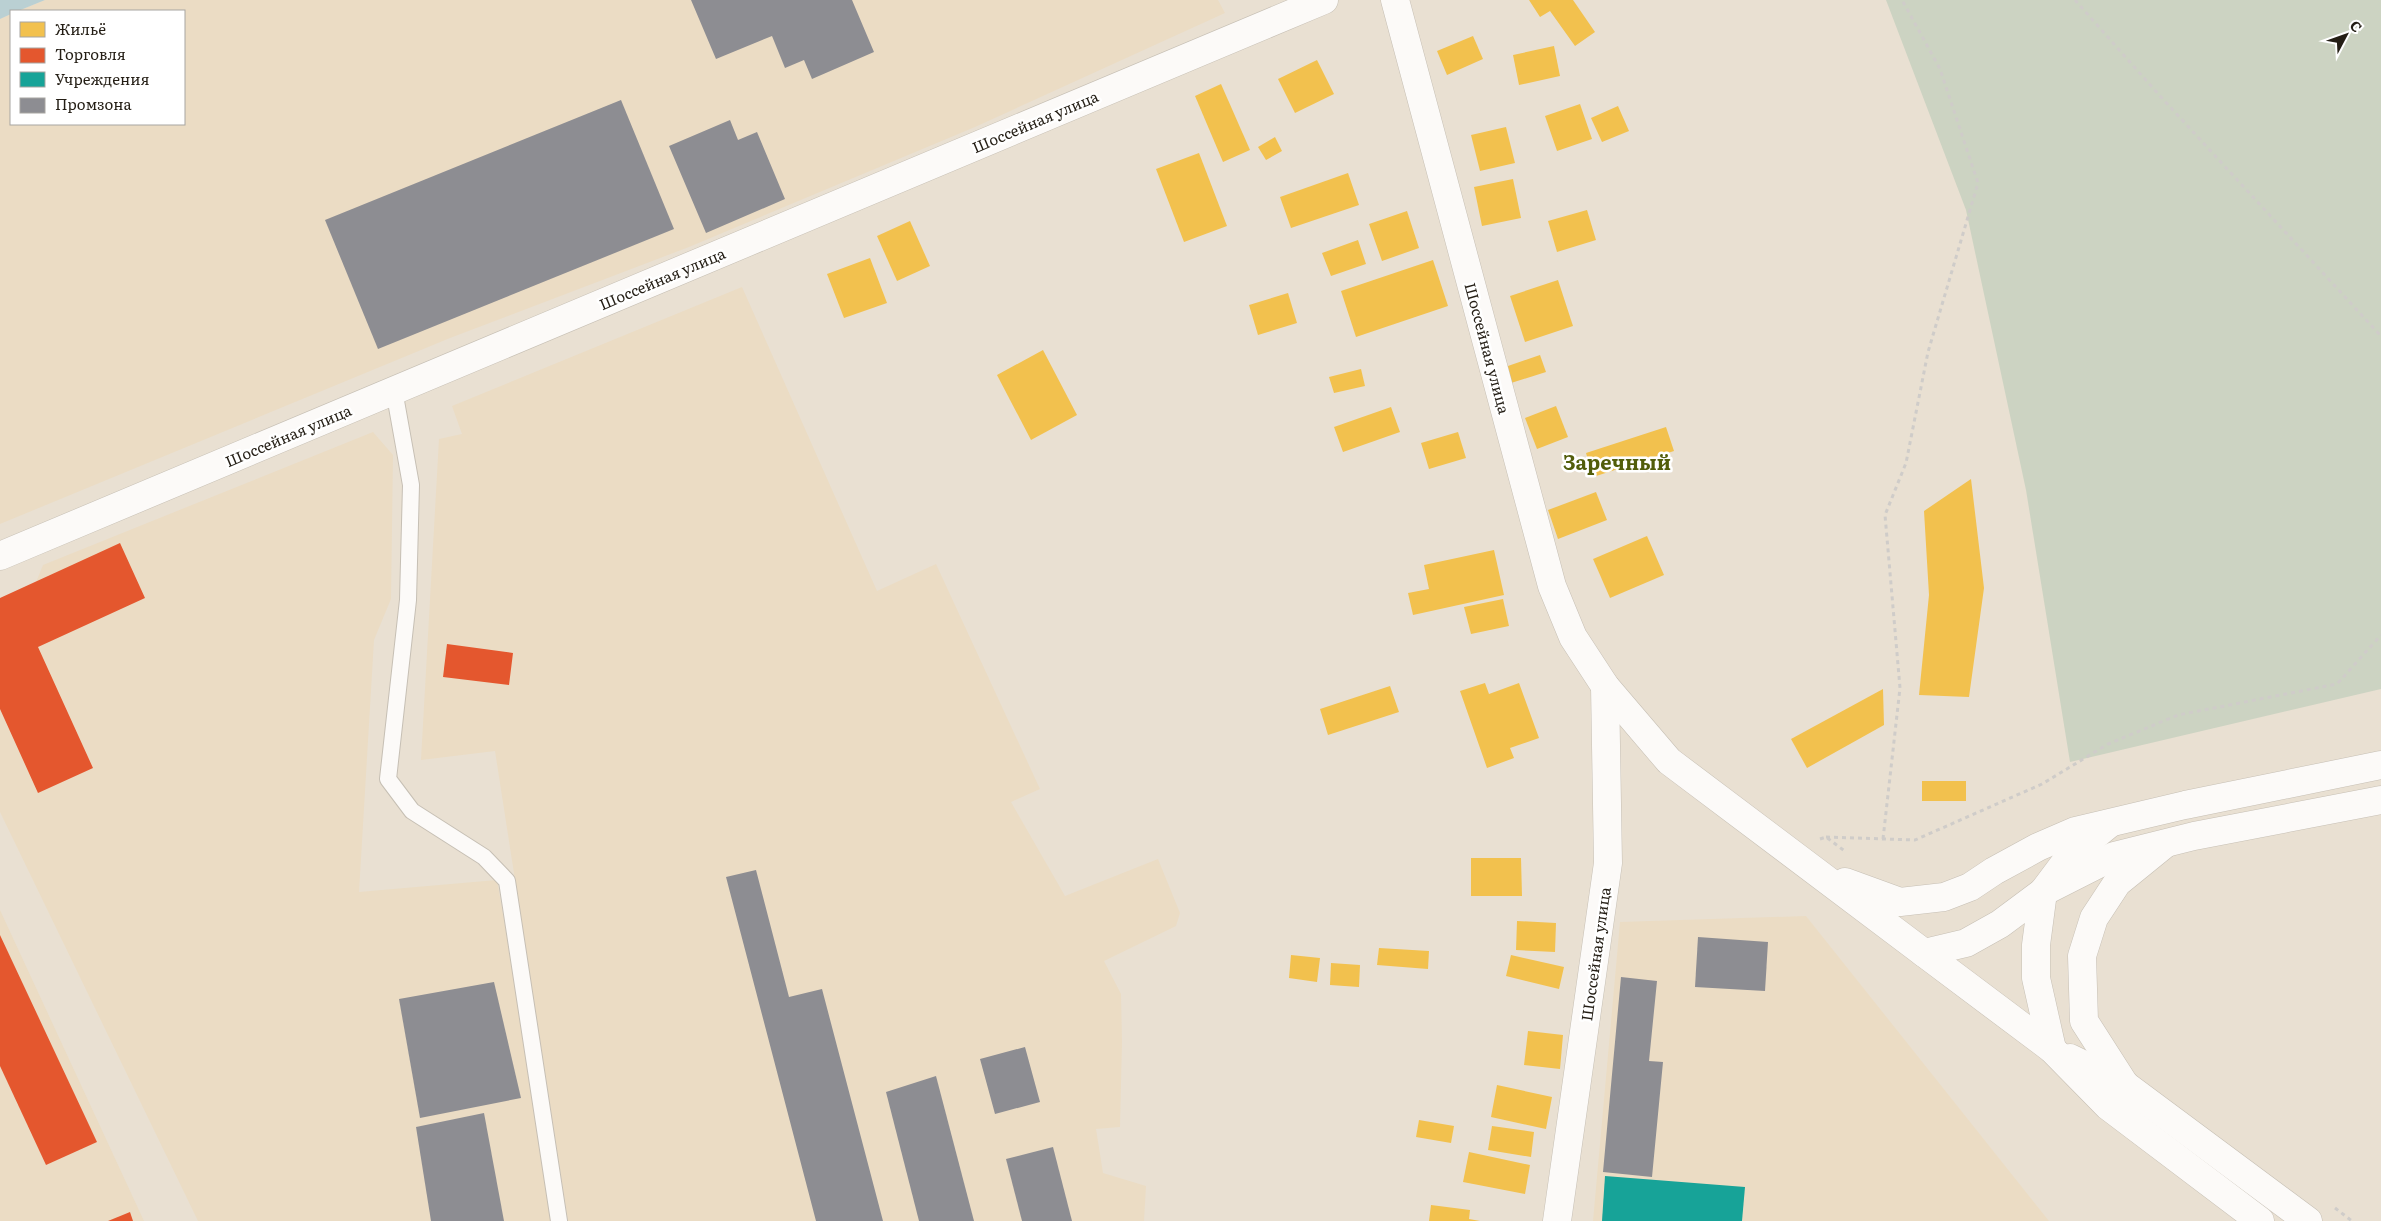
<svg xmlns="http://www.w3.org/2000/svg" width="2381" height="1221" font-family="Literata,serif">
<rect width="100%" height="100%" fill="#e9e0d2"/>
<g fill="#ebdcc4">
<polygon points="45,0 1218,0 1225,13 975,127 689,247 450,338 0,524 0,19 11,14 11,124 184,124 184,11 18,11"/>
<polygon points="742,287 877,591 936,564 1040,789 1011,802 1065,896 1158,859 1180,913 1176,926 1104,961 1121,994 1122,1042 1120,1127 1096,1129 1103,1173 1146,1186 1144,1221 568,1221 495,751 421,760 439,439 462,434 452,406"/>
<polygon points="373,432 393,455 391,599 374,640 359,892 497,880 535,1100 552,1221 198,1221 0,812 0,607 32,592 43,565"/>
<polygon points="0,910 144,1221 0,1221"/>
<polygon points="1806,916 2049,1221 1593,1221 1620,922"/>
</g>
<polygon fill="#ccd3c2" points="1886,0 2381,0 2381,689 2070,762 2026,490 1966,210"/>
<polygon fill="#bad0d3" points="0,0 45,0 18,11 11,11 11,14 0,19"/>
<g fill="#f2c14e">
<polygon points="1529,0 1573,0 1595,32 1575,46 1550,11 1540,17"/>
<polygon points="1473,36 1483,59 1447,75 1437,51"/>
<polygon points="1554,46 1560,76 1519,85 1513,55"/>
<polygon points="1317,60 1334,94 1295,113 1278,79"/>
<polygon points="1221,84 1250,150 1223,162 1195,96"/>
<polygon points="1580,104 1592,139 1557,151 1545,116"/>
<polygon points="1618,106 1629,131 1602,142 1591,118"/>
<polygon points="1506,127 1515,163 1480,171 1471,135"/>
<polygon points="1275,137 1282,151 1266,160 1258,147"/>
<polygon points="1199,153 1227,226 1184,242 1156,169"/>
<polygon points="1348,173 1359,205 1291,228 1280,197"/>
<polygon points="1513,179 1521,218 1482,226 1474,187"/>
<polygon points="1587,210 1596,240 1557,252 1548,221"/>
<polygon points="1407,211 1419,248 1382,261 1369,224"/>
<polygon points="910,221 930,266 897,281 877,236"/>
<polygon points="1358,240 1366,264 1331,276 1322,253"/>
<polygon points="870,258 887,303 844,318 827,274"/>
<polygon points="1433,260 1448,306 1356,337 1341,291"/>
<polygon points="1558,280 1573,326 1525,342 1510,296"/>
<polygon points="1288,293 1297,323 1258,335 1249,305"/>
<polygon points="1043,350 1077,415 1031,440 997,375"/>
<polygon points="1540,355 1546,372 1511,383 1505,367"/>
<polygon points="1361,369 1365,386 1334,393 1329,377"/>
<polygon points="1556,406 1568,437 1537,449 1525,418"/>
<polygon points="1391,407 1400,432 1343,452 1334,427"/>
<polygon points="1666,427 1674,451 1593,477 1586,453"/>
<polygon points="1458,432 1466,458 1429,469 1421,443"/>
<polygon points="1971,479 1984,588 1969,697 1919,695 1929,595 1924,511"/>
<polygon points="1596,492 1607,520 1558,539 1548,510"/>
<polygon points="1647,536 1664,575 1610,598 1593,559"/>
<polygon points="1494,550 1504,595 1413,615 1408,593 1429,589 1424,565"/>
<polygon points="1503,599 1509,626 1471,634 1464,607"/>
<polygon points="1485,683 1489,694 1519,683 1539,738 1510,748 1514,758 1487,768 1460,691"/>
<polygon points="1390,686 1399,712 1328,735 1320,709"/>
<polygon points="1883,689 1884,725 1807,768 1791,739"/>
<rect x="1922" y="781" width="44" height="20"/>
<polygon points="1471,858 1521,858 1522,896 1471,896"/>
<polygon points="1517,921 1556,923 1555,952 1516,950"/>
<polygon points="1379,948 1429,951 1428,969 1377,965"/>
<polygon points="1291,955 1320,958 1317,982 1289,978"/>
<polygon points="1511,955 1564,967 1559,989 1506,976"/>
<polygon points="1331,963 1360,965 1359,987 1330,985"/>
<polygon points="1528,1031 1563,1035 1560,1069 1524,1065"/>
<polygon points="1497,1085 1552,1097 1546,1129 1491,1117"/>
<polygon points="1419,1120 1454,1126 1451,1143 1416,1137"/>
<polygon points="1492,1126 1534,1132 1531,1157 1488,1150"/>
<polygon points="1469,1152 1530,1165 1525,1194 1463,1182"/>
<polygon points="1431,1205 1470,1210 1469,1219 1480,1221 1429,1221"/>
</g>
<g fill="#e4572e">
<polygon points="120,543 145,598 38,647 93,768 38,793 0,709 0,598"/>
<polygon points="447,644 513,653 509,685 443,677"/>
<polygon points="0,935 97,1142 46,1165 0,1066"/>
<polygon points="130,1212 133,1221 108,1221"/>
</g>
<polygon fill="#17a398" points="1605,1176 1745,1187 1742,1221 1602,1221"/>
<g fill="#8d8d92">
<polygon points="691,0 852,0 874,52 812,79 804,60 785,68 772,36 716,59"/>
<polygon points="621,100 674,229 378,349 325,220"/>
<polygon points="730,120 738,140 757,132 785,199 706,233 669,146"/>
<polygon points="756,870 789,997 822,989 883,1221 816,1221 726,877"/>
<polygon points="1698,937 1768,942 1765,991 1695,987"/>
<polygon points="1621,977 1657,981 1649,1061 1663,1062 1652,1177 1603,1172"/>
<polygon points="494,982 521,1098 420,1118 399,999"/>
<polygon points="1025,1047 1040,1102 995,1114 980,1059"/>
<polygon points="936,1076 974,1221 919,1221 886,1092"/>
<polygon points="484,1113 504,1221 431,1221 416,1127"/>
<polygon points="1053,1147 1072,1221 1022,1221 1006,1159"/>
</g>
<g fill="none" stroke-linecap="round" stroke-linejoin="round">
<g stroke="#c6bfb4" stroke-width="18">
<polyline id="lane" points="394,390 411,485 408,600 388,779 412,811 484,857 507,881 559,1221"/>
</g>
<g stroke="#c6bfb4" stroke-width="29">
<polyline id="street" points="1557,1221 1608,863 1605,686"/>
</g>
<g stroke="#c6bfb4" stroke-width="29">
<g id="secondary">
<polyline points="1395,0 1552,586 1573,637 1605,686 1669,761 1924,953 1966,943 2000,924 2043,892 2114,856 2194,836 2381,800"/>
<polyline points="0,556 1324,0"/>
<polyline points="1845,882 1900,902 1944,897 1970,887 1994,871 2038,847 2075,831 2185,805 2381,765"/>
</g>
</g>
<g stroke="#c6bfb4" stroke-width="29">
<g id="primary">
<polyline points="1924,953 2052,1049 2108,1106 2260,1221"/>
<polyline points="2052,1049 2036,978 2036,945 2043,892 2070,856 2109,824"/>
<polyline points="2070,1058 2125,1085 2308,1221"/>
<polyline points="2125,1085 2084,1021 2082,956 2094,918 2117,883 2165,844"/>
</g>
</g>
<g stroke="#cfccc9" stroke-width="3" stroke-dasharray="4 4" stroke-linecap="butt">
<polyline points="2075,0 2160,96 2381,336"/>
<polyline points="1826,837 1915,840 2042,784 2108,744 2178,715 2337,684 2381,635"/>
<polyline points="1820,839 1826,837 1846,852"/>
<polyline points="1883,839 1900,688 1885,515 1906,463 1928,352 1978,183 1940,69 1902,0"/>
<polyline points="2335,1208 2352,1221"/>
</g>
<use href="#lane" stroke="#fcfaf8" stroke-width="16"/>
<use href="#street" stroke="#fcfaf8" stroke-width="28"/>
<use href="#secondary" stroke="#fcfaf8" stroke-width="28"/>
<use href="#primary" stroke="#fcfaf8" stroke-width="28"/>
</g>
<g text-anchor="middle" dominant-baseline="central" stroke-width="5" stroke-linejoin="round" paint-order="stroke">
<g font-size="15" fill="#241e15" stroke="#fff">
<text transform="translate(1035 121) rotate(-23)">Шоссейная улица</text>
<text transform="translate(662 278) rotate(-23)">Шоссейная улица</text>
<text transform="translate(1488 348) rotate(75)">Шоссейная улица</text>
<text transform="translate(288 435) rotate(-23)">Шоссейная улица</text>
<text transform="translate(1595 954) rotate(-82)">Шоссейная улица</text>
</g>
<g font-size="20" font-weight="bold" fill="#525d0b" stroke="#fff">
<text x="1617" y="461">Заречный</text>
</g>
</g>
<rect x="10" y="10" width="175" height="115" fill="#ffffff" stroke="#a7a5a1"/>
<rect x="20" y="22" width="25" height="15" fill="#f2c14e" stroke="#a7a5a1"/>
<text x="55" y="35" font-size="15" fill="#241e15">Жильё</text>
<rect x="20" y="48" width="25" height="15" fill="#e4572e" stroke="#a7a5a1"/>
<text x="55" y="60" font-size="15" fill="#241e15">Торговля</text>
<rect x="20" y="72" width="25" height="15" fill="#17a398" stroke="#a7a5a1"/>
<text x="55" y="85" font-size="15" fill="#241e15">Учреждения</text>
<rect x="20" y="98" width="25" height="15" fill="#8d8d92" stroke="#a7a5a1"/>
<text x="55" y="110" font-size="15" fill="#241e15">Промзона</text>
<g transform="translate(2346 35) rotate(49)" stroke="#ffffff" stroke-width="4" paint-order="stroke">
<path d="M0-4L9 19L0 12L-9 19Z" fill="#241e15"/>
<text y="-8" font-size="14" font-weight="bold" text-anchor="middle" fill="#241e15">С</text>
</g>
</svg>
